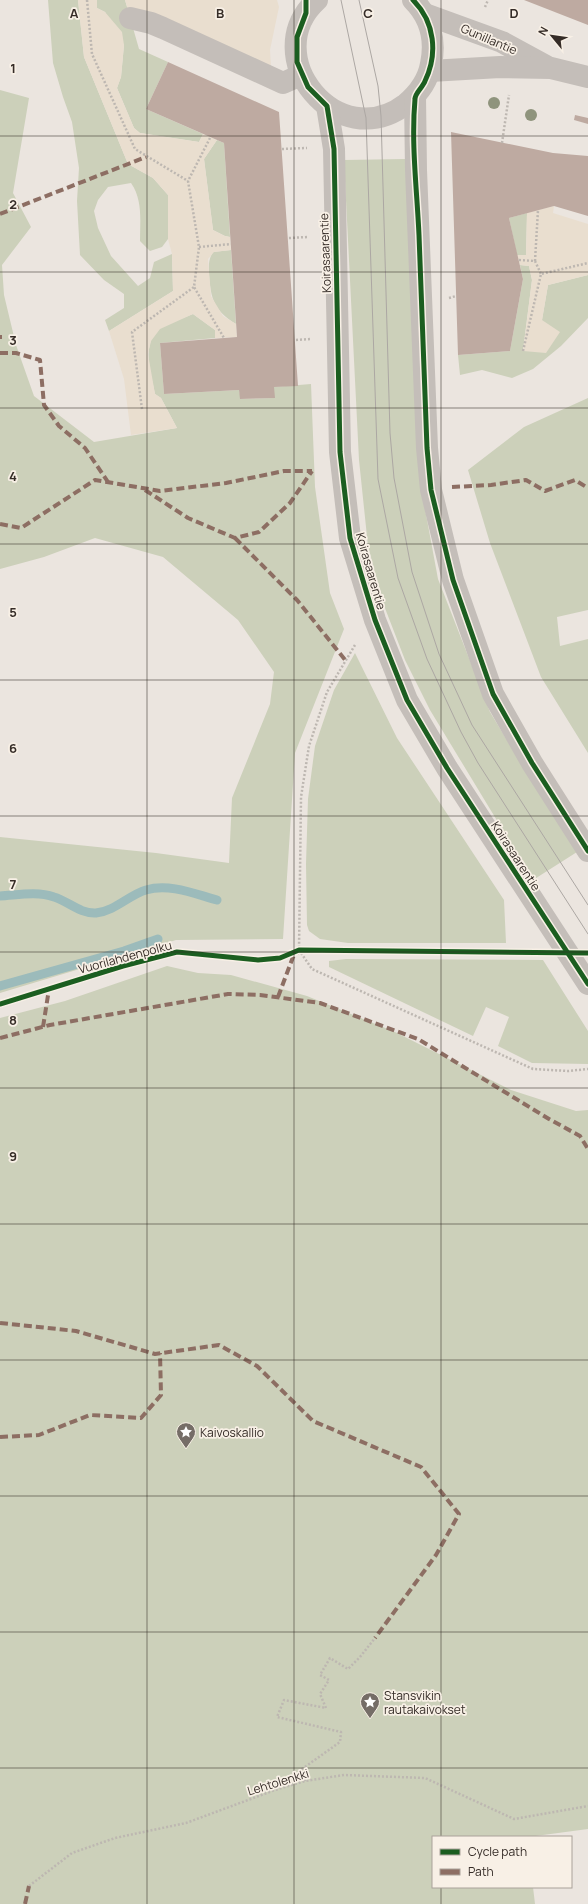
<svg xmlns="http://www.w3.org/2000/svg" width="588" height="1904" font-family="Manrope,sans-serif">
<rect width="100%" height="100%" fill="#ebe5df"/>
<g fill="#ccd0ba">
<path d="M48,0H78L84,57L128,164L153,178L168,195V239L162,247L150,251L140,241C140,221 143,200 131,183L108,187L98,200L94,211L98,228L111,256L138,286L150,278L154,262L172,254L173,291L109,331L105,320L124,308V294L104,280L80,255L77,201L79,168L72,122L63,97L53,63Z"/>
<polygon points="97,0 125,0 139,49 168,62 146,109 203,134 199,142 140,133 134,128 117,88 121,77 124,45 105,12 97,8"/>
<path d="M0,90L29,98L13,193L31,227L2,265L4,295L16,345L34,396L94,442L177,428L161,398L155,394C151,373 141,345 159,329C166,323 184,318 193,314L215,330V338L160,343L164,394L239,390L241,399L274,398V387L311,384L315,487L330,593L344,629L295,753L283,939L176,940L0,993V837L156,853L229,863L232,798L270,704L274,672L238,620L163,557L95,538L44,557L0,569Z"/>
<polygon points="217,140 224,143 230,237 225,236 213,230 204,159"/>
<polygon points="405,159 425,509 438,579 490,712 523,767 577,852 533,880 430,710 405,660 383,603 368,546 359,460 344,160"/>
<polygon points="527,213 526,255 517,255 509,218"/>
<path d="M231,250L236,324C214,310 211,300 209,275C209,264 208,261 213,252Z"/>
<polygon points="520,265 529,266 532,280 523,350 542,320 548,285 588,275 588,318 561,346 533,369 512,378 482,370 460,375 458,355 510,351 523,279"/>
<polygon points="588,398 588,610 557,617 560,646 588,639 588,753 541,677 490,543 468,470 524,427"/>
<polygon points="355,653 397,738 504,900 506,943 348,943 320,939 309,931 307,925 306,864 308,799 315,746 334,690"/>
<polygon points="346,959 543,960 588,1031 588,1064 532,1063 498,1046 509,1017 486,1007 473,1036 329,967 329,961"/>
<polygon points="167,966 198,973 231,975 307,996 395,1032 511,1090 576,1111 588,1110 588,1829 528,1837 433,1837 433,1887 533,1887 535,1904 0,1904 0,1018 65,1001"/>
</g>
<g fill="#e9decf">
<polygon points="78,0 97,0 97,8 105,12 122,32 124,45 121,77 117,88 134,128 140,133 199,142 203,134 217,140 204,159 213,230 225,236 230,237 231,250 214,252 208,259 211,296 223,316 236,324 237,337 215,338 215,330 193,314 160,329 151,341 148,354 155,394 161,398 177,428 131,435 124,379 109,331 173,291 172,254 168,239 168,195 153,178 128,164 84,57"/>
<polygon points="125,0 277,0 279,7 270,50 271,67 129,13"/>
<polygon points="554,206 553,213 588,224 588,275 548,285 542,320 560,332 546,353 523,351 532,280 529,266 520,265 517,255 526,255 527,213"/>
</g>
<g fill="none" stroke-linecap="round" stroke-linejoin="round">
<g stroke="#9cbbbb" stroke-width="9">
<path d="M0,896C18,895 37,891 54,897C68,901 80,914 96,913C115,911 129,895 146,890C169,883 195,894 217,900"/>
<polyline points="0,986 124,951 158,939"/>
</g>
</g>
<g fill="#beaaa1">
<polygon points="524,0 588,0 588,25"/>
<polygon points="168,62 279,112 298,386 274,387 275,398 240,399 239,390 164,394 160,343 237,337 224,143 146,109"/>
<polygon points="575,115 588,118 588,124 574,120"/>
<polygon points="451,132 553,153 588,156 588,216 554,206 509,218 523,279 510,351 458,355"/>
</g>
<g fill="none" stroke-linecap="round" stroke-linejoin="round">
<g stroke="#bdb7b1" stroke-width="2.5" stroke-dasharray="2 2" stroke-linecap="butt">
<polyline points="87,0 92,54 135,149 188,181"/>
<polyline points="485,7 488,0"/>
<polyline points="210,138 188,181 199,247 194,287 224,338"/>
<polyline points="502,143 509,95"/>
<polyline points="282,149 307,148"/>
<polyline points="289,238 308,237"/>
<polyline points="199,247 231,244"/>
<polyline points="519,260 535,261 541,274"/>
<polyline points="535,261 538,210"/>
<polyline points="449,298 456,296"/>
<polyline points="296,340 311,339"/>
<polyline points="523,351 541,274 588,263"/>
<polyline points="142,409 132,332 194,287"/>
<polyline points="355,645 327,692 309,746 301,797 299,950 312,969 533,1069 568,1071 588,1069"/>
<polyline points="326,1708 320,1694 329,1680 320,1675 330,1658 348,1669 360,1657 375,1638"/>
<polyline points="305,1781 302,1769 340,1742 341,1732 277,1717 284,1700 326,1708"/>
<polyline points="29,1886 72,1853 115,1838 186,1823 275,1790 305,1781 344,1775 425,1778 514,1819 588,1806"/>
</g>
<g stroke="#c4beb9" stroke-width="22">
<path d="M317,0C256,56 338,156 406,104C419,93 428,81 431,64C436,40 430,17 413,0"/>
<polyline points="425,14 502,42 546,66"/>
<polyline points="130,18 151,23 163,28 283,83 301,75"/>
<polyline points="430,71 500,67 551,68 588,77"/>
<polyline points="415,97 416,170 427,448 431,490 453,580 493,694 532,763 588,851"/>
<polyline points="327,106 334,149 340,452 350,538 375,620 407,700 447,768 588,984"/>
</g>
<g stroke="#aca7a3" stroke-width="1">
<polyline points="341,0 366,118 378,479 398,578 427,659 461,732 478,763 588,934"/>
<polyline points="359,0 378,86 381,116 390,433 394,478 412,572 439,654 472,725 588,905"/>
</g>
<g stroke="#8d6e63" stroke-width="4" stroke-dasharray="8 4" stroke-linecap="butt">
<polyline points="0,214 146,157"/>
<polyline points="0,335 0,339"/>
<polyline points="0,353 16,353 40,360 44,405 59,426 85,448 108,482"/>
<polyline points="452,487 491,485 526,480 545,491 575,480 588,488"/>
<polyline points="145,490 188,518 235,538 259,532 290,503 312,471"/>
<polyline points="0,524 21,528 95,480 160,491 226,483 284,471 312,471"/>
<polyline points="235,538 297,600 346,661"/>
<polyline points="278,997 293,957 298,952"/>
<polyline points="43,1027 49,989"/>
<polyline points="0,1038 50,1025 228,994 260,995 320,1003 418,1039 549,1119 580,1136 588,1149"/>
<polyline points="0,1323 76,1331 155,1354 219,1345 257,1366 313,1421 421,1467 459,1514 436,1555 375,1638"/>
<polyline points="0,1437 39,1435 90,1415 141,1418 161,1395 160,1353"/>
<polyline points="25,1904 29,1886"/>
</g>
<g stroke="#f8f0e6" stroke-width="8">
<g id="cycleway">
<polyline points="306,0 306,13 297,37 297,62 308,87 327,106 334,149 340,452 350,538 375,620 407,700 447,768 588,984"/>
<path d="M413,0C435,22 438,54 425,81C423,87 415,93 415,99C411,144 417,190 419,235C422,306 425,377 427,448L431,490L453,580L493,694L532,763L588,851"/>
<polyline points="0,1004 123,966 177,952 258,960 280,958 299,950 588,953"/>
</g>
</g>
<use href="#cycleway" stroke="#1b5e20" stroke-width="5"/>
</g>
<g fill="#8f947d">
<circle cx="494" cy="103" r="6"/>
<circle cx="531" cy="115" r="6"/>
</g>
<path fill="none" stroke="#352c27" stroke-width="1" stroke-opacity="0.55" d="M147,0V1904M294,0V1904M441,0V1837M0,136H588M0,272H588M0,408H588M0,544H588M0,680H588M0,816H588M0,952H588M0,1088H588M0,1224H588M0,1360H588M0,1496H588M0,1632H588M0,1768H588M441,1887V1904"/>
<defs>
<g id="sight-pin" transform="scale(1)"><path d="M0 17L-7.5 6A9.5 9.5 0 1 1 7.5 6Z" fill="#756d67" stroke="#f8f0e6"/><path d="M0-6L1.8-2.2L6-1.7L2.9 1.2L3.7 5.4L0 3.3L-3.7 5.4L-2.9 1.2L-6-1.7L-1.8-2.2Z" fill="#fff"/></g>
</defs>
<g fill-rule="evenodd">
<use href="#sight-pin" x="186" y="1432"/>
<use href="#sight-pin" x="370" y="1702"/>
</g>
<g text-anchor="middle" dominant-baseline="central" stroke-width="3.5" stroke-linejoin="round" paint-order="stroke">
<g font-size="12" fill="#352c27" stroke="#f8f0e6">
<text transform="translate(489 39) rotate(23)">Gunillantie</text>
<text transform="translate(325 253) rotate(-92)">Koirasaarentie</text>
<text transform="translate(371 571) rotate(74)">Koirasaarentie</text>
<text transform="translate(516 856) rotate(57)">Koirasaarentie</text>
<text transform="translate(125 957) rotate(-15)">Vuorilahdenpolku</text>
<text transform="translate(278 1782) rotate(-17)">Lehtolenkki</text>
</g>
<g font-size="12" fill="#352c27" stroke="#f8f0e6" text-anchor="start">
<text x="200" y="1432">Kaivoskallio</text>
<text x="384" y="1695">Stansvikin<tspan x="384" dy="14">rautakaivokset</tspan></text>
</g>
</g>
<g font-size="13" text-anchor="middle" font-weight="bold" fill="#352c27" stroke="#f8f0e6" stroke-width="3.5" stroke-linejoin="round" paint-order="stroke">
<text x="74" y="18">A</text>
<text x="220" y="18">B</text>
<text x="368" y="18">C</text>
<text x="514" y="18">D</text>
<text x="13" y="73">1</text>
<text x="13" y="209">2</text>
<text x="13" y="345">3</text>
<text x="13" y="481">4</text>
<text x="13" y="617">5</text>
<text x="13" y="753">6</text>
<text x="13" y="889">7</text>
<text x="13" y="1025">8</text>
<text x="13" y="1161">9</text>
</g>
<rect x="432" y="1836" width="140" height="52" fill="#f8f0e6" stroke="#aaa29a"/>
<rect x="440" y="1849" width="20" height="6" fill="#1b5e20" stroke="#aaa29a"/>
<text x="468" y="1856" font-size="12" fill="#352c27">Cycle path</text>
<rect x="440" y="1869" width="20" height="6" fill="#8d6e63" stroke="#aaa29a"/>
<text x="468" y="1876" font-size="12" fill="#352c27">Path</text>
<g transform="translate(552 36) rotate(299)" stroke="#f8f0e6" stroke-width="3" paint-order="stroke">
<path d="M0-3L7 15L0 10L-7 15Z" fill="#352c27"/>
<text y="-6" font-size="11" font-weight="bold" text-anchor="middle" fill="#352c27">N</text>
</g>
</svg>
